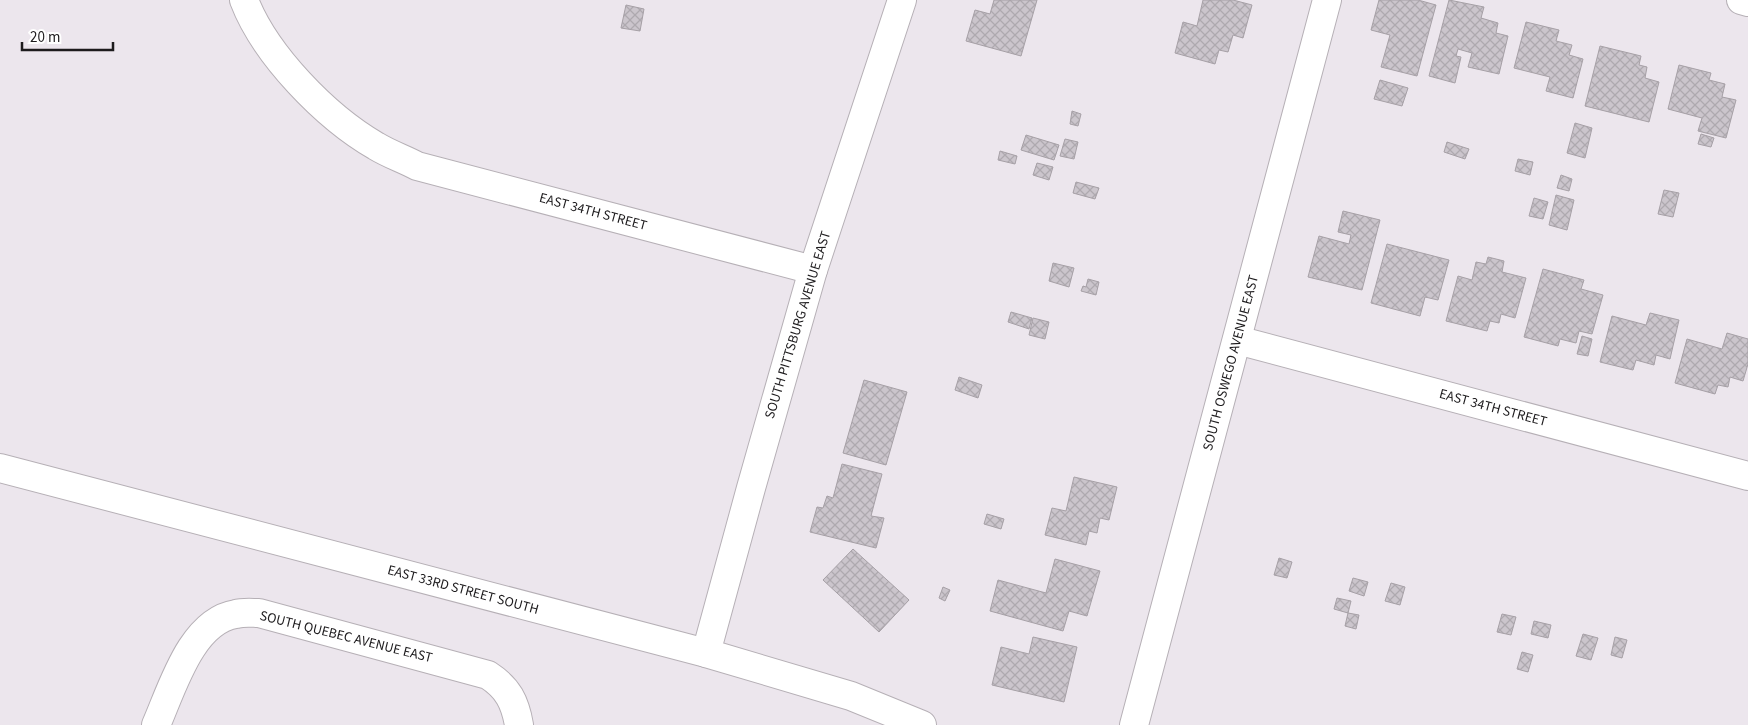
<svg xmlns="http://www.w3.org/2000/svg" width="1748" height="725" font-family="'Source Sans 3',sans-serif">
<defs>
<pattern id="building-cross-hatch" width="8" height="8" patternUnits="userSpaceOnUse" patternTransform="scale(1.25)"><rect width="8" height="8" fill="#cbc5cc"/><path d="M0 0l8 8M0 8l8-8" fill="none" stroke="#aea9af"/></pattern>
</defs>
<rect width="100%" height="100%" fill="#ece6ed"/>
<g fill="url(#building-cross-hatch)" stroke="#a6a0a6">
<polygon points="994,0 1037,0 1021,56 966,41 975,10 990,14"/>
<polygon points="1203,0 1233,0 1252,5 1243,38 1233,35 1228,52 1219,50 1215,64 1175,53 1183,22 1197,26"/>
<polygon points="1379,0 1418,0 1436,5 1417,76 1381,67 1390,35 1371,30"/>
<polygon points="1449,0 1484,7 1481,18 1498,23 1496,33 1508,36 1499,74 1468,67 1472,53 1458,49 1456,56 1461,57 1455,83 1429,76"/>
<polygon points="626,5 644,9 640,31 621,28"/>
<polygon points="1526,22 1559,30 1556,41 1572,45 1569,55 1583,59 1573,98 1546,91 1550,77 1514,68"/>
<polygon points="1600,46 1641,56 1639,65 1647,67 1645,78 1659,82 1649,122 1585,106"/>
<polygon points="1679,65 1711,73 1709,80 1725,84 1722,97 1736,100 1726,138 1698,131 1702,118 1668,109"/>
<polygon points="1380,80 1408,88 1402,106 1374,99"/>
<polygon points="1072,111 1081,114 1078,126 1070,124"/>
<polygon points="1575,123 1592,128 1585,158 1567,153"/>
<polygon points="1701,134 1714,138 1711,147 1698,144"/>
<polygon points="1026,135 1059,145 1054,160 1021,150"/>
<polygon points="1065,139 1078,142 1074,159 1060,156"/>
<polygon points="1447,142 1469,149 1465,159 1444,152"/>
<polygon points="1000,151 1017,156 1015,164 998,160"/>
<polygon points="1518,159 1533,162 1530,175 1515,171"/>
<polygon points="1037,163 1053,167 1049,180 1033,175"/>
<polygon points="1561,175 1572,179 1569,191 1557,188"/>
<polygon points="1076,182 1099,188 1095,199 1073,193"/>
<polygon points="1664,190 1679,193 1673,217 1658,214"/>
<polygon points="1556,195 1574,200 1567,230 1549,225"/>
<polygon points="1534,198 1548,202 1543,219 1529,216"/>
<polygon points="1343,211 1380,220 1362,290 1308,277 1319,236 1349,244 1351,235 1338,232"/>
<polygon points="1387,244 1449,260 1438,300 1425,297 1420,316 1371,303"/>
<polygon points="1488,257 1504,261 1502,272 1526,278 1515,318 1501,314 1499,323 1490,321 1487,331 1446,321 1458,276 1472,280 1476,262 1486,264"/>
<polygon points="1053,263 1074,268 1069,287 1049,281"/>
<polygon points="1543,269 1584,280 1581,289 1603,295 1592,334 1579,331 1576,343 1560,339 1558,346 1524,337"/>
<polygon points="1088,279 1099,282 1096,295 1081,291 1083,286 1086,287"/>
<polygon points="1011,312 1032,318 1029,329 1008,322"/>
<polygon points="1650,313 1679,320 1670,359 1656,355 1654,365 1636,360 1633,370 1600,362 1612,316 1646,325"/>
<polygon points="1033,318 1049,322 1045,339 1029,335"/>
<polygon points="1727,333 1748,339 1748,364 1743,381 1730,377 1728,387 1718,385 1715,394 1675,383 1687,339 1722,349"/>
<polygon points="1582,336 1592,339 1588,356 1577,354"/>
<polygon points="959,377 982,385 978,398 955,390"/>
<polygon points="864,380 907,392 886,465 843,453"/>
<polygon points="842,464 882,474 871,516 884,518 876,548 810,532 817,507 823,508 827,496 833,498"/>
<polygon points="1074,477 1117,487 1109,520 1100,518 1097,533 1089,531 1086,545 1045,535 1052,508 1066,511"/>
<polygon points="987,514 1004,519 1001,529 984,524"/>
<polygon points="853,549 909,600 879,632 823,580"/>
<polygon points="1279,558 1292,562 1287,578 1274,575"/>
<polygon points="1055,559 1100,571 1087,616 1069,611 1063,631 990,611 998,580 1046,593"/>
<polygon points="1353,578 1368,582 1364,596 1349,591"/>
<polygon points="1391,583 1405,587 1400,605 1385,601"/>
<polygon points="943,587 950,590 945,601 939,598"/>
<polygon points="1337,598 1351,601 1348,613 1334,609"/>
<polygon points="1348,613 1359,615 1356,629 1345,626"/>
<polygon points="1502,614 1516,617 1511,635 1497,632"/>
<polygon points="1534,621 1551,625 1548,638 1531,634"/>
<polygon points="1583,634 1598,638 1591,660 1576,656"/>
<polygon points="1033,637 1077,647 1064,702 992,685 1001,647 1029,654"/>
<polygon points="1615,637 1627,640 1622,658 1611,655"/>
<polygon points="1522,652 1533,655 1528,672 1517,669"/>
</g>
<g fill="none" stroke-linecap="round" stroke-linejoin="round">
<g stroke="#b6b0b6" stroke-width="30">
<g id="street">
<path d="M244,0C265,55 326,117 376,146C389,154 404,159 417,166L813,270"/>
<polyline points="1741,0 1748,2"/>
<polyline points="1237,340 1748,476"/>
<polyline points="0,468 706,653 851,696 922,725"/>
<polyline points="706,653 751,488 813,270 902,0"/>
<path d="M156,725C172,689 191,621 236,614C243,612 252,613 259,613L488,675C508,688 515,702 519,725"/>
<polyline points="1134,725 1327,0"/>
</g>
</g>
<use href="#street" stroke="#fff" stroke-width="28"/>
</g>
<g text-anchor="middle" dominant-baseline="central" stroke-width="4" stroke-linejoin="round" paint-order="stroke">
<g font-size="14" fill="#1d1b1d" stroke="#fff">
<text transform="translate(593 212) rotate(15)">EAST 34TH STREET</text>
<text transform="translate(798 325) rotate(-73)">SOUTH PITTSBURG AVENUE EAST</text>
<text transform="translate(1231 363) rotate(-75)">SOUTH OSWEGO AVENUE EAST</text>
<text transform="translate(1493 408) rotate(15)">EAST 34TH STREET</text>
<text transform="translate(463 590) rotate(15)">EAST 33RD STREET SOUTH</text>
<text transform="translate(346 637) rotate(14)">SOUTH QUEBEC AVENUE EAST</text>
</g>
</g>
<path d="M22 42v8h91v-8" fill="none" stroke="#1d1b1d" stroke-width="2.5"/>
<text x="30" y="42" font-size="15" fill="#1d1b1d" stroke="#ffffff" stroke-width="4" paint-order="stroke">20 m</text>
</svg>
